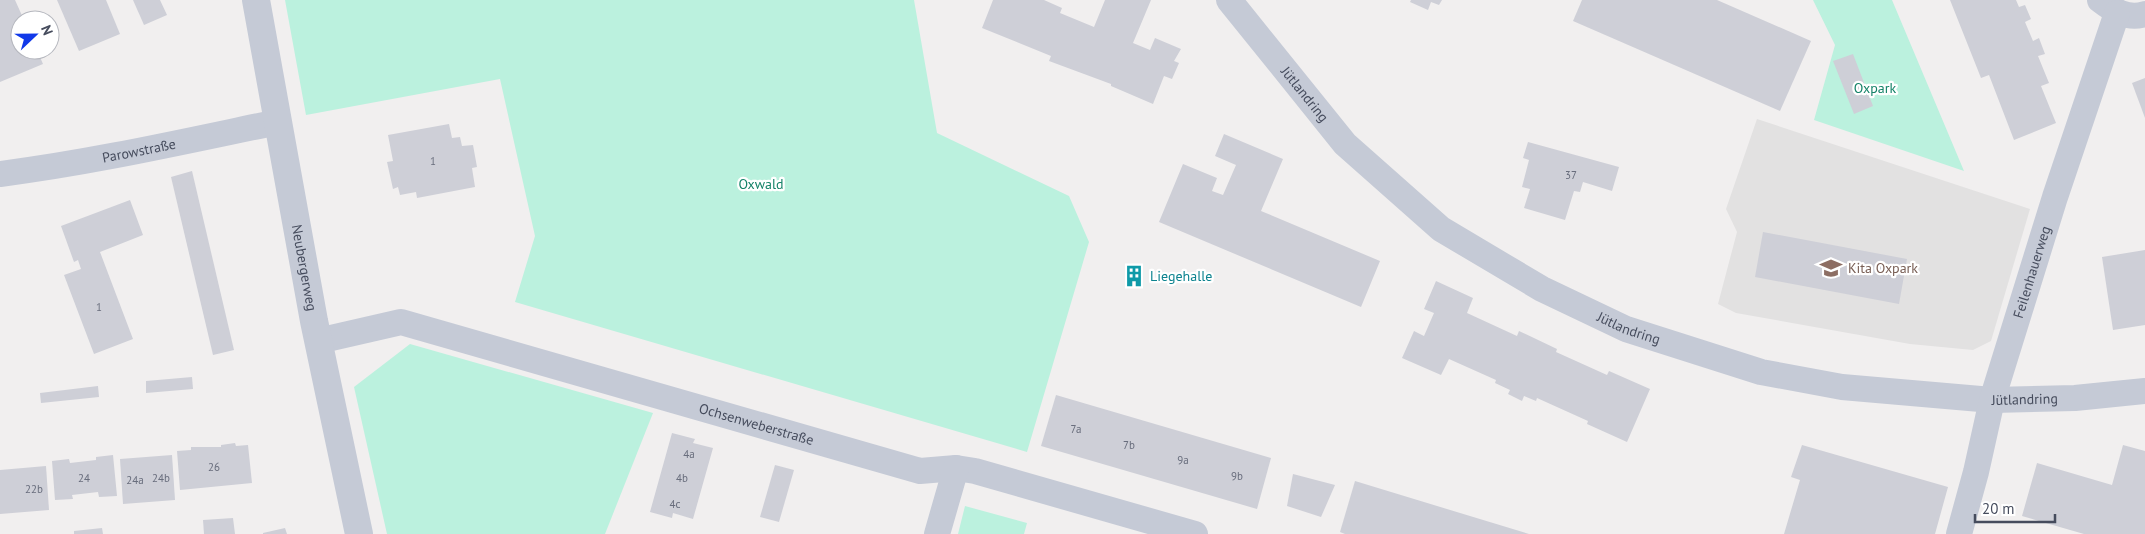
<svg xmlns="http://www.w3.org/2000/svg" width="2145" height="534" font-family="'PT Sans',sans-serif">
<rect width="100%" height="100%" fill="#f1efef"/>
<polygon fill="#e2e1e1" points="1757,119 2030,209 1991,341 1973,350 1910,344 1736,313 1718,304 1737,232 1726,209"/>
<g fill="#bbf1de">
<polygon points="285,0 914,0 937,133 1069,196 1089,242 1027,452 515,302 535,236 500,79 306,115"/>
<polygon points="1813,0 1892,0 1964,171 1814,120 1835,45"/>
<polygon points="410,344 653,413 605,534 387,534 354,387"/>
<polygon points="965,506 1027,523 1024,534 958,534"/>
</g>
<g fill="#cecfd7">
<polygon points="0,0 15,0 24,20 20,20 20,50 37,50 43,64 0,82"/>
<polygon points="57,0 106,0 120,34 79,51"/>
<polygon points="133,0 160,0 167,15 144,25"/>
<polygon points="993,0 1044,0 1062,8 1060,13 1094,27 1105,0 1151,0 1133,43 1150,50 1155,38 1181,49 1174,61 1179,63 1172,79 1164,76 1153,104 1111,86 1111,84 1049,61 1051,56 982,28"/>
<polygon points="1411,0 1442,0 1439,5 1431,2 1428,10 1410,2"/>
<polygon points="1582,0 1717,0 1811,41 1780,111 1573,21"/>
<polygon points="1950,0 2016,0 2019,7 2025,5 2031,19 2025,22 2033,41 2039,38 2045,54 2038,56 2049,83 2041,86 2056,123 2014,140 1989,75 1981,78"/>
<polygon points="1853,54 1873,106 1854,114 1833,61"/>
<polygon points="2145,78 2145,118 2132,83"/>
<polygon points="449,124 452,138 460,137 462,146 473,145 477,167 472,168 475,187 417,198 416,192 400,195 398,187 393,189 387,162 393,161 388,135"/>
<polygon points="1224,134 1283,159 1261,211 1380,261 1361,307 1159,222 1183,164 1217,178 1212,191 1223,195 1236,165 1215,156"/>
<polygon points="1528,142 1619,167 1612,191 1583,182 1580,192 1574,191 1565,220 1524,208 1530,189 1522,187 1529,160 1523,158"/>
<polygon points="192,171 234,350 213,355 171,177"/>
<polygon points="130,200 143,235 100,252 133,339 94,354 64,275 81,269 78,260 74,262 61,226"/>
<polygon points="1763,232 1907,259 1899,304 1755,277"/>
<polygon points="2145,250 2145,325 2113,330 2102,257"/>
<polygon points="1135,264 1142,268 1134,288 1126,284"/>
<polygon points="1436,281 1473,298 1467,313 1517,336 1519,331 1557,349 1556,352 1607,375 1609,371 1650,389 1627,442 1587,424 1588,421 1537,398 1536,401 1524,396 1522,401 1508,394 1510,390 1495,383 1496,380 1449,359 1441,375 1402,358 1414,331 1424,336 1434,313 1424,309"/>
<polygon points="192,377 193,389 146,393 146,381"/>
<polygon points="98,386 99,397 41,403 40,393"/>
<polygon points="1056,395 1271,458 1257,509 1041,446"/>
<polygon points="672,433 695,439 693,443 713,448 693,519 673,513 672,518 650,512"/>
<polygon points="235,443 236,446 248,445 252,483 180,490 177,451 191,450 191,447 221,447 221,445"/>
<polygon points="1802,445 1948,487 1935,534 1784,534 1800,480 1791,477"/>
<polygon points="2123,445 2145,451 2145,534 2084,534 2022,516 2037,463 2112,485"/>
<polygon points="113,455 117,496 99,497 98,492 72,495 73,499 55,500 52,461 69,459 70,463 96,460 96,457"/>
<polygon points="172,455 175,500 123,504 120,459"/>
<polygon points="775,465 794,470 779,522 760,517"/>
<polygon points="46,466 49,510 0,514 0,470"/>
<polygon points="1293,474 1335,485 1321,517 1287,506"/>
<polygon points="1355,481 1529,534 1345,534 1340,532"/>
<polygon points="233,518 235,534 204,534 203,520"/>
<polygon points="102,528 103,534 74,534 74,531"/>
<polygon points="285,528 287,534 263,534 263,533"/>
</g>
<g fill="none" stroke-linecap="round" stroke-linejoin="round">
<g stroke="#c5cad6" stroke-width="26">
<path id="s1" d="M1229,0L1345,144L1441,229L1542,289L1626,329L1761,372L1842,387L1992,400L2075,398L2145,391"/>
<path d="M2100,0C2113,10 2127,20 2145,14"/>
<path id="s2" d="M0,174C94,162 186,141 278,122"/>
<path id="s3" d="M318,341L401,322L920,471L956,468L975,471L1195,534"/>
<polyline points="937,534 956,468"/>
<path id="s4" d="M1959,534L1976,472L1992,400L2055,197L2117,13"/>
</g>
<path stroke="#c5cad6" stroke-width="28" id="s5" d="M256,0L314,321L359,534"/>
</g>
<defs>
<g id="school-bare" transform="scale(1.725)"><path d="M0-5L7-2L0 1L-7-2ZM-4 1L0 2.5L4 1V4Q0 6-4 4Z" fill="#8d6e63" stroke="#fff" stroke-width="2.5" paint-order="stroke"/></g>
<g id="building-bare" transform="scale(1.725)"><path d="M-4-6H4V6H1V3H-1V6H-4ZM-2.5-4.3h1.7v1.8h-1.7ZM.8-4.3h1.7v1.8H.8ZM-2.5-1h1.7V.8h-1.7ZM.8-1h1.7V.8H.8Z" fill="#0f9aa8" stroke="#fff" stroke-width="2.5" paint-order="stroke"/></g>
</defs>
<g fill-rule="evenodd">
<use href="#school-bare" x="1831" y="268"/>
<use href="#building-bare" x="1134" y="276"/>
</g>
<g text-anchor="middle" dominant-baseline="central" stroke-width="4.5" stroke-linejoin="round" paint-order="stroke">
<g font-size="11" fill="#686d7c">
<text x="433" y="161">1</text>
<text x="1571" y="175">37</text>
<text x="99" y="307">1</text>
<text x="1076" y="429">7a</text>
<text x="1129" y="445">7b</text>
<text x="689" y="454">4a</text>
<text x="1183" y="460">9a</text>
<text x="214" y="467">26</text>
<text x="1237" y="476">9b</text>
<text x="84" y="478">24</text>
<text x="161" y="478">24b</text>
<text x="682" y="478">4b</text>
<text x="135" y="480">24a</text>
<text x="34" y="489">22b</text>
<text x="675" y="504">4c</text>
</g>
<g font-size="14" fill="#138267" stroke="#fff">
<text x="1875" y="88">Oxpark</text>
<text x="761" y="184">Oxwald</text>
</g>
<g font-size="14" fill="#464c5d" stroke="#fff">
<text stroke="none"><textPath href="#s1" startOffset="121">Jütlandring</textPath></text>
<text stroke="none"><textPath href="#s2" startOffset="141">Parowstraße</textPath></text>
<text stroke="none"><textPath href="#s5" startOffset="272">Neubergerweg</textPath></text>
<text stroke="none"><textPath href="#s4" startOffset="272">Feilenhauerweg</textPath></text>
<text stroke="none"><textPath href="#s1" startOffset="526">Jütlandring</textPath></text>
<text stroke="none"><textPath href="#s1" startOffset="931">Jütlandring</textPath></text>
<text stroke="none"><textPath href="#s3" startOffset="455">Ochsenweberstraße</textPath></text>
</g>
<g font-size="14" fill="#785e54" stroke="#fff" text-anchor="start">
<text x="1848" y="268">Kita Oxpark</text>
</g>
<g font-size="14" fill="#0d838f" stroke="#fff" text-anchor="start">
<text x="1150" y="276">Liegehalle</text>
</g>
</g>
<g transform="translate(35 35) rotate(68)"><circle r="24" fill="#ffffff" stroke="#b5b7be"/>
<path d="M0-4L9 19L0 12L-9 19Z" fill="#1139e9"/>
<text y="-8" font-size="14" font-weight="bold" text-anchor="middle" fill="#464c5d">N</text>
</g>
<path d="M1975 514v8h80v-8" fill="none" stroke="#464c5d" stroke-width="2.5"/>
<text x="1982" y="514" font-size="15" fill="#464c5d" stroke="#ffffff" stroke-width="4" paint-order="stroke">20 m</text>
</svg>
